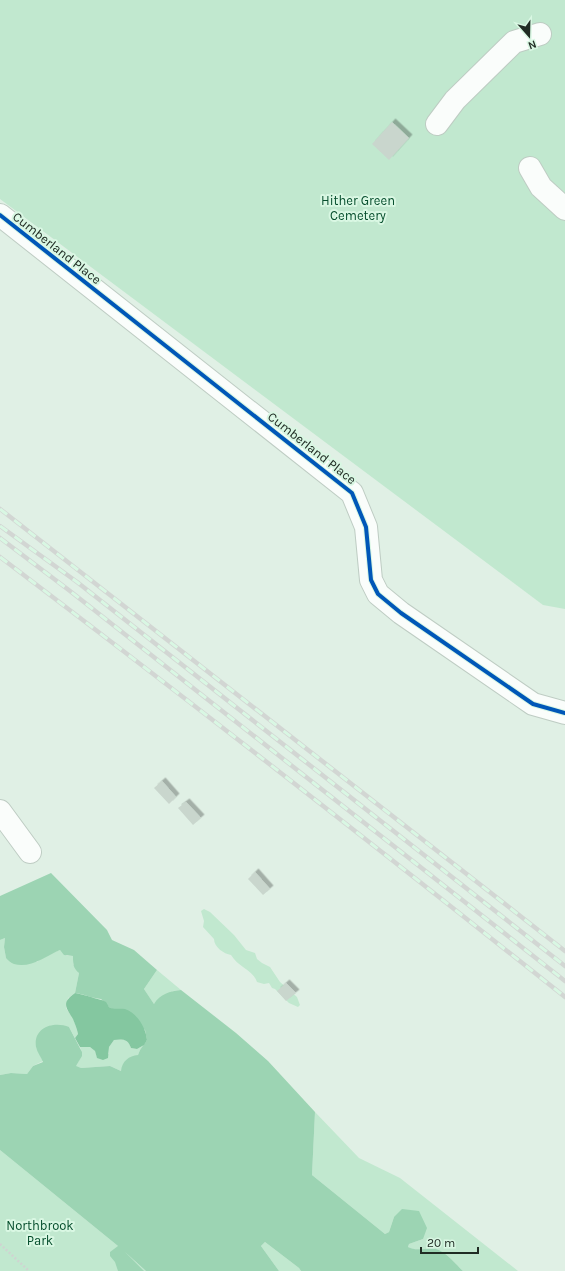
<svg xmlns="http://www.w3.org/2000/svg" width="565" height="1271" font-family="Karla,sans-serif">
<defs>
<filter id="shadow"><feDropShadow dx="3.5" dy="-3.5" stdDeviation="0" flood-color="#0004"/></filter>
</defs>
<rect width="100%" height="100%" fill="#e0f0e5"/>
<g fill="#c1e8cf">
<polygon points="0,0 565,0 565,609 543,605 0,199"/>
<path d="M204,909L210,912L234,935L246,950L255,953L257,959L262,963L270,967L280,982L297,997L300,1005L298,1007L289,1003L275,989L272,988L269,983L264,984L257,982C253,970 238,967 231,955C224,954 214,947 214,939L203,927L204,921L201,911Z"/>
<polygon points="5,938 4,947 6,958 37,962 46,955 60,950 67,956 73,956 73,964 79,973 75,993 68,998 66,1008 74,1020 78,1034 75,1038 69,1027 36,1047 43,1061 33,1066 27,1074 11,1073 0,1075 0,940"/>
<polygon points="157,970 181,990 173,991 154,1004 144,989"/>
<path d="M123,1039L129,1043L131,1048L137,1049L144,1045L140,1050L138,1055L121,1071L110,1066L81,1068L75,1067C80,1059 84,1055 80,1047H90L95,1051L97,1057L109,1054V1047L114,1040Z"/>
<path d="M315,1112L359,1158L400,1178L518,1271H463C457,1265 445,1251 436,1249C426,1248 416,1252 408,1247L409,1244L423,1239L394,1217L389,1232L385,1234L312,1175Z"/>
<polygon points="0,1150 118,1246 146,1271 0,1271"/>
<polygon points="265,1242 299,1268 301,1271 279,1271 261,1246"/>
</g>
<path fill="#9cd4b3" d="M51,873L107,930L112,940L134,950L157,970L144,989L154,1004C160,994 170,991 181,990L236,1033L268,1061L315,1112L312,1175L385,1234L389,1232L394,1217L402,1209L419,1211L427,1228L423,1239L409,1244L408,1247C417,1252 426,1247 436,1249C445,1251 457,1265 463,1271H301L299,1268L265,1242L261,1246L279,1271H146L125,1252L144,1271H118L115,1262L110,1256V1252L118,1246L0,1150V1075L11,1073L27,1074L33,1066L43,1062C41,1057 37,1052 36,1047C33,1027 54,1021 69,1027L82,1052V1056L76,1066L81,1068L110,1066L121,1071C122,1061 129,1056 138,1055L140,1050L147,1040L145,1030L109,1007L101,999C91,998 84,994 75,993L79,973C73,968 73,964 73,956L64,955L60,950C46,956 30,969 14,964C11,963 8,960 6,958L4,947L5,938L0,940V896Z"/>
<path fill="#84c7a0" d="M75,993C80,994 85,995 91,997C96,999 101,999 106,1002L109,1007C114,1010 119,1008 125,1009C137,1013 146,1028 147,1040L144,1045L137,1049L131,1048C128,1039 123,1039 114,1040L109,1047L108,1058L103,1060L97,1058L95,1051L90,1047H80L75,1038L78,1034C77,1029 75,1024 73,1019C66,1007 61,1003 75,993Z"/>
<g fill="#c9d6cd" filter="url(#shadow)">
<polygon points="392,122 409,138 389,160 372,144"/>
<polygon points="162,781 176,797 169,804 154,788"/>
<polygon points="186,802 201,818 193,825 178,808"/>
<polygon points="255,872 270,889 263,895 248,879"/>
<polygon points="286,983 296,993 286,1001 277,991"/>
</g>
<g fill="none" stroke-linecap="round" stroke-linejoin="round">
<g stroke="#beccc3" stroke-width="24">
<g id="minor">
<polyline points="437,124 455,100 514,42 540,34"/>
<polyline points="530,168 541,187 565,209"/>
<polyline points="0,215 352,493 366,527 371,580 378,594 401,613 533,704 565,713"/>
<polyline points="0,811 30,852"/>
</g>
</g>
<polyline stroke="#cfd4d1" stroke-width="2.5" stroke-dasharray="2 2" stroke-linecap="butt" points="0,1244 29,1271"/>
<use href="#minor" stroke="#fafdfb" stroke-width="22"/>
<g stroke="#d2d6d3" stroke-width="4.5">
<g id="rail">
<polyline points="0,509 565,951"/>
<polyline points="0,526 77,582 565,966"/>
<polyline points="0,538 70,591 565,981"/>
<path d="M0,557C190,701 378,848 565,997"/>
</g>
</g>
<use href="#rail" stroke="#d9f7e3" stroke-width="3" stroke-dasharray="9" stroke-linecap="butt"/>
<g stroke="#d9f7e3" stroke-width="6">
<polyline id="cycleway" points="0,215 352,493 366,527 371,580 378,594 401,613 533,704 565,713"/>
</g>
<use href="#cycleway" stroke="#0057b8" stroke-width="4"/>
</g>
<g text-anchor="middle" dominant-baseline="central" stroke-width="4" stroke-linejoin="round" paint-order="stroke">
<g font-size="13" fill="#064e2d" stroke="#d9f7e3">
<text x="358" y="200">Hither Green<tspan x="358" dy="15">Cemetery</tspan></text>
<text x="40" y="1225">Northbrook<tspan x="40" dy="15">Park</tspan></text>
</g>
<g font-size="13" fill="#202c24" stroke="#d9f7e3">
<text transform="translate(57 248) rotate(38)">Cumberland Place</text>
<text transform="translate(312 448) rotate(38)">Cumberland Place</text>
</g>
</g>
<g transform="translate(529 36) rotate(160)" stroke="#d9f7e3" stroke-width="3" paint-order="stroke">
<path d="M0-3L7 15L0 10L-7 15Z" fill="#202c24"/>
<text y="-6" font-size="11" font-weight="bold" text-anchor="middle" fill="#202c24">N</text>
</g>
<path d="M421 1247v6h57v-6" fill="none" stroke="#202c24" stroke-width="2"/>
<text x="427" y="1247" font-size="12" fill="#202c24" stroke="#d9f7e3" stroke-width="3" paint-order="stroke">20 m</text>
</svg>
